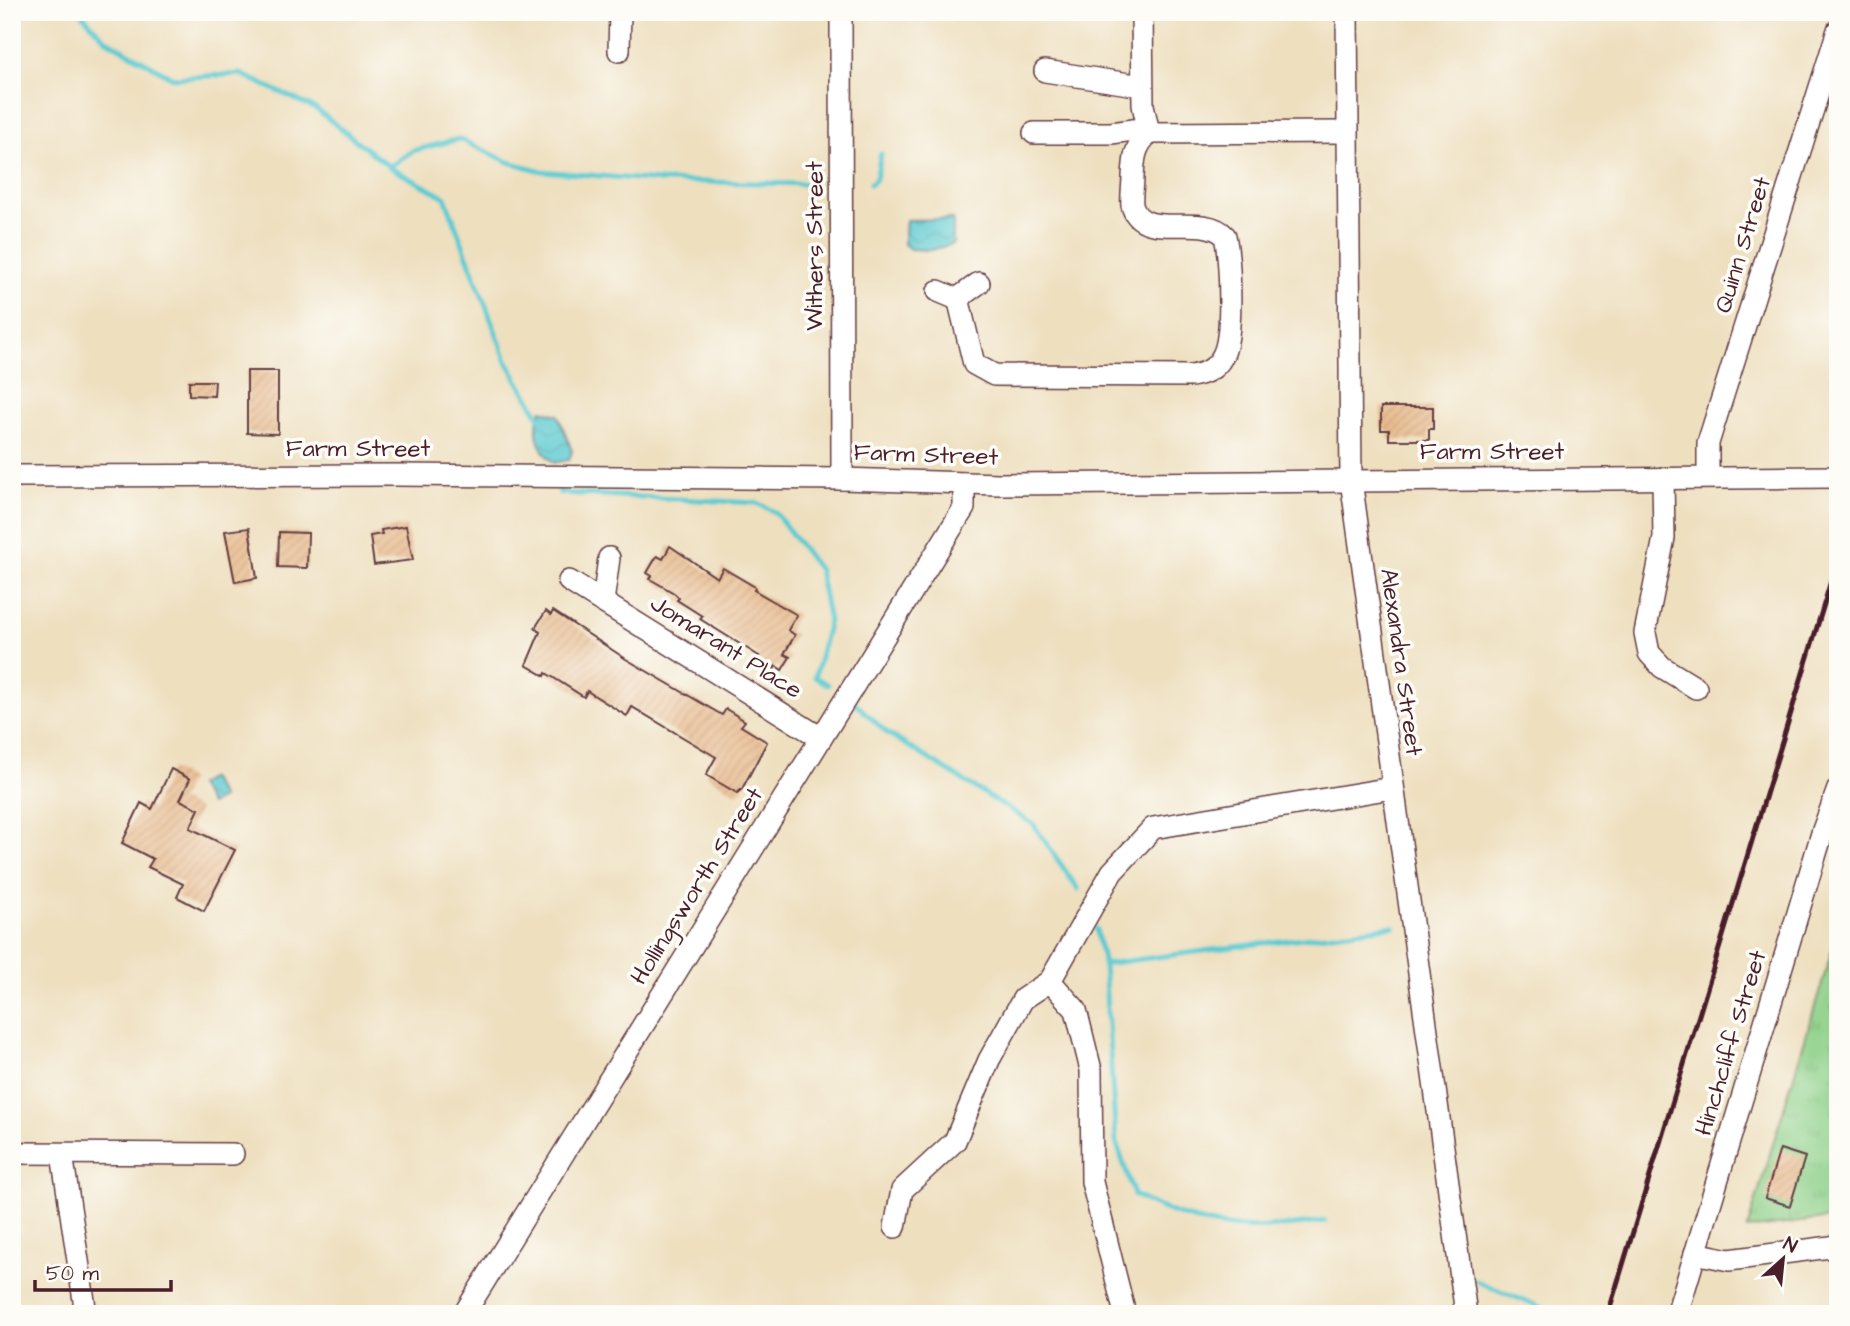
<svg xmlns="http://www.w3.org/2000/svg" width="1850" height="1326" font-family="'Architects Daughter',sans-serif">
<defs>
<pattern id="park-tufts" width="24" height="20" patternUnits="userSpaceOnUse" patternTransform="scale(1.75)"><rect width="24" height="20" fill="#8dd088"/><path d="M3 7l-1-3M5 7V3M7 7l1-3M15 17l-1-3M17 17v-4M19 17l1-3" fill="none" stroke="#7bb276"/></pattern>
<pattern id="water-waves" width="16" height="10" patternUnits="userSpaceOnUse" patternTransform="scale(1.75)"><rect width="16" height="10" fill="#5ccad1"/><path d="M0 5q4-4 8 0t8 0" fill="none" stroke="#52adb4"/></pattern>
<pattern id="building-hatch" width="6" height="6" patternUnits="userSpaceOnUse" patternTransform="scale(1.75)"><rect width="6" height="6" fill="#e8ba8c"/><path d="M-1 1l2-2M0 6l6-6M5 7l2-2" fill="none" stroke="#c89f79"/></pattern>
</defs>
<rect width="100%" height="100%" fill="#fdfcf7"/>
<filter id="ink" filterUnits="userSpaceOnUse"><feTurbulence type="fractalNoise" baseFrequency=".0143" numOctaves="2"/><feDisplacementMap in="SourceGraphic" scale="14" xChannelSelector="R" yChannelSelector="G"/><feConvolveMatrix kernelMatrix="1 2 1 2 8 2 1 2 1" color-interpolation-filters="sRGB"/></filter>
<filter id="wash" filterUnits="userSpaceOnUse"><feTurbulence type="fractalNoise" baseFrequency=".00686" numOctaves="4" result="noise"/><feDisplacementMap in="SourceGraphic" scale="28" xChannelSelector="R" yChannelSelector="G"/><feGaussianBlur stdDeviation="1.57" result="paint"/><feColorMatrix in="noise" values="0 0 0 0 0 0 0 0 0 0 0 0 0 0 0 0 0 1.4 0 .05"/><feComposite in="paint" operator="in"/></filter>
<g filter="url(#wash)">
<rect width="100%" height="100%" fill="#eedfbf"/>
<polygon fill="url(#park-tufts)" stroke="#6c785a" stroke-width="2" points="1838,931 1838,1217 1747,1229"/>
<g fill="url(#water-waves)" stroke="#53747e" stroke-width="2">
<polygon points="953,219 953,244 931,250 910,249 904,244 906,220"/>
<path d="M542,410L558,415L572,451L569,460L554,463C537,449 532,429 542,410Z"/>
<polygon points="210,778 222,798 210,805 198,785"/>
</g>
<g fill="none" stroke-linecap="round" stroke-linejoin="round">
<g stroke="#5ccad1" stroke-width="5">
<polyline points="80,12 105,39 173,78 241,74 316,109 391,168 445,197 507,362 542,421"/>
<polyline points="389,167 412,151 459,139 509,162 542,171 660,181 810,184"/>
<polyline points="870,184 876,179 881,154"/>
<polyline points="560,489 560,493 757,503 775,512 819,570 829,621 815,677 828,685"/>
<polyline points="855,703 887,733 1033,824 1078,889"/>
<path d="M1096,929L1104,964L1116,1141L1134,1195C1203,1231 1250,1233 1325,1221"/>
<polyline points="1104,964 1394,926"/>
<polyline points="1476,1281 1557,1314"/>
</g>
</g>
<g id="blocks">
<g fill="url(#building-hatch)">
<polygon points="247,371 278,371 278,434 247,433"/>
<polygon points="189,381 215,381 214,396 189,395"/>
<polygon points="1381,407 1433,407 1433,429 1429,429 1429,440 1389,440 1389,430 1381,430"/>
<polygon points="406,526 413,560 374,565 370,536 382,534 381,530"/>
<polygon points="249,528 257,578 235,582 225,531"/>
<polygon points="279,532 308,533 307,568 278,567"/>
<polygon points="670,546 717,578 723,568 755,587 754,590 797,615 788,630 795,635 784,654 790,657 782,670 776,666 772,673 755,663 759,656 700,619 702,616 677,600 679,598 674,593 650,579 652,576 647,573 657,556 663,559"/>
<polygon points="546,611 551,615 553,611 626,659 722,715 726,709 745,721 741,726 767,742 742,789 737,793 706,775 716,757 632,707 627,716 587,691 584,697 546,673 545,676 526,665 540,632 535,628"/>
<polygon points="171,769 190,779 180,800 199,809 190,828 235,850 204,911 177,897 183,884 148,867 153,859 122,843 141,803 152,809"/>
<polygon points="1780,1149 1805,1157 1790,1206 1765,1198"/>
</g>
</g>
</g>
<g filter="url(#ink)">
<use href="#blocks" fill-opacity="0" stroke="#633c41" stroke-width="2"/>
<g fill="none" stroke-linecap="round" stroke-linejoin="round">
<g stroke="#633c41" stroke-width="24">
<g id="minor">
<polyline points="841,12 842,479"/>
<polyline points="1142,12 1143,105 1149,133 1347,132"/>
<polyline points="1347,12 1351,480 1466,1314"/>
<polyline points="619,51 620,12"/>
<polyline points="1045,71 1142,86"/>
<polyline points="1034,133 1111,133 1148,128"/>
<polyline points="938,291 957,299 979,283"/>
<path d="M958,298L974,364L994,375L1191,376C1204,374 1215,370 1222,357C1234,338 1230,259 1225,236C1203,211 1141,243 1132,205C1131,197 1133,185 1133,177C1134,157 1135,146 1149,133"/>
<polyline points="12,476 395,475 842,479 998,484 1838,477"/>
<polyline points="1708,477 1708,443 1838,30"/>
<polyline points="1663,478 1664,538 1645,633 1649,653 1662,667 1696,688"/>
<polyline points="569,581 821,738"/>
<polyline points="603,602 609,558"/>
<polyline points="1050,981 1076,1010 1091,1070 1092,1182 1125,1314"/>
<polyline points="12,1153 233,1154"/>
<polyline points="62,1154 86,1314"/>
<polyline points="895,1227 902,1190 955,1141 989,1060 1023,999 1050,981 1112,872 1153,828 1392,788"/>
<polyline points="1695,1253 1729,1260 1838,1246"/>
<polyline points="464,1314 964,508 964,483"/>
<polyline points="1677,1314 1823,830 1838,789"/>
</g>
</g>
<use href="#minor" stroke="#fff" stroke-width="21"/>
<polyline stroke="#4a1f2b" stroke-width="5" points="1608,1314 1838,558"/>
</g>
</g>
<g text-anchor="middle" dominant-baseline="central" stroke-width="7" stroke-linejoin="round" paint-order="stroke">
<g font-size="24" fill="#4a1f2b" stroke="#fdfcf7">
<text transform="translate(1743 245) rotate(-73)">Quinn Street</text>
<text transform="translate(815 246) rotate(-90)">Withers Street</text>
<text x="358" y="449">Farm Street</text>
<text x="1492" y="452">Farm Street</text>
<text transform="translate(926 455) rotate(2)">Farm Street</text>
<text transform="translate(726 647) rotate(32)">Jomarant Place</text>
<text transform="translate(1401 662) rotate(82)">Alexandra Street</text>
<text transform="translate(697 886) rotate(-58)">Hollingsworth Street</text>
<text transform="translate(1731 1043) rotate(-73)">Hinchcliff Street</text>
</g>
</g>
<rect width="1850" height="1326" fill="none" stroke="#fdfcf7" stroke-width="42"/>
<g transform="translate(1783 1259) rotate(27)" stroke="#fdfcf7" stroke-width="5" paint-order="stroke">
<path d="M0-5L12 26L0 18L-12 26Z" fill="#4a1f2b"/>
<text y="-10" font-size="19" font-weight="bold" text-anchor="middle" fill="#4a1f2b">N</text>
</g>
<path d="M35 1280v10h136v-10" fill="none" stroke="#4a1f2b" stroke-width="3.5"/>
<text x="46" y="1280" font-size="21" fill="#4a1f2b" stroke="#fdfcf7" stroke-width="5" paint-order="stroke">50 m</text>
</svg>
